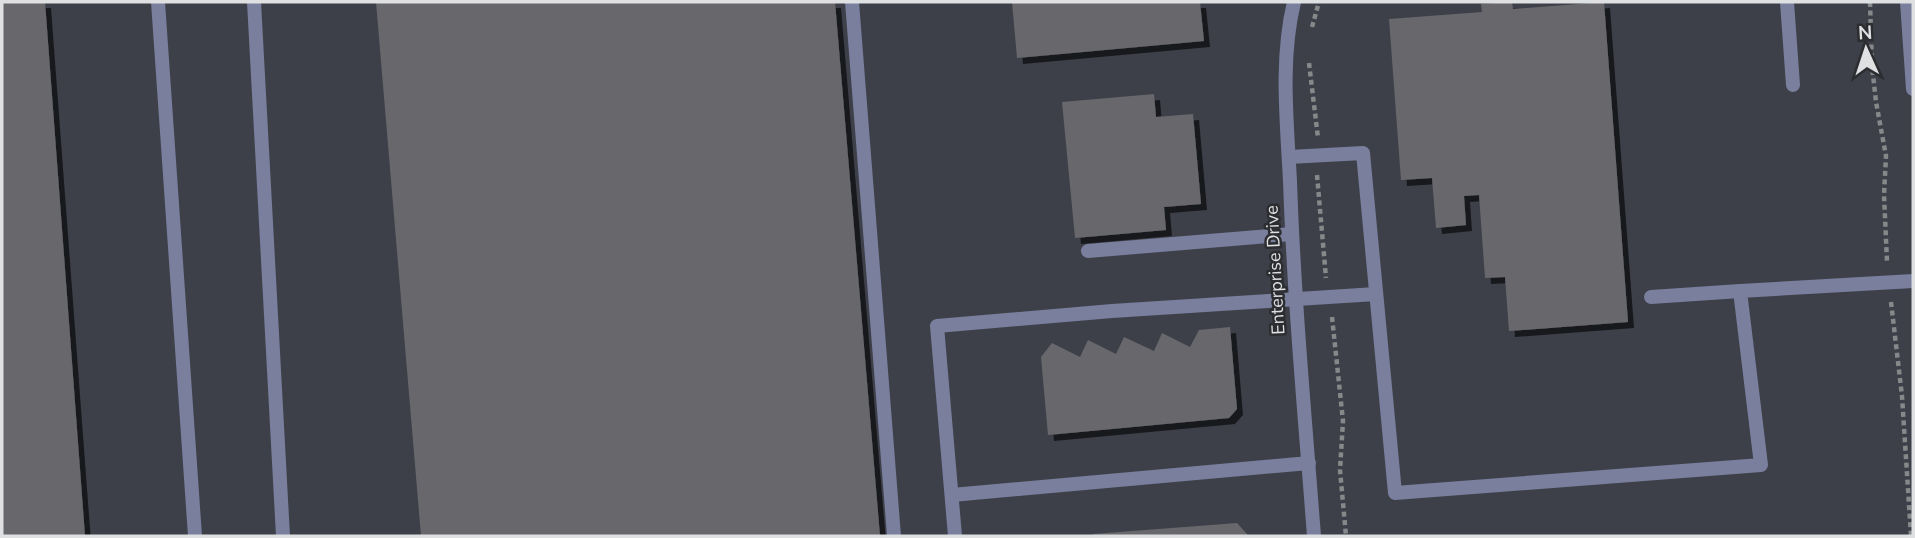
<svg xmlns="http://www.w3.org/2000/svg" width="1915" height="538" font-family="'Nunito Sans',sans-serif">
<defs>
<filter id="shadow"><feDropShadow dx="6" dy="6" stdDeviation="0" flood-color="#0009"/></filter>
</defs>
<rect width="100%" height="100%" fill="#36373a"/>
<rect fill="#3d3f49" x="2" y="2" width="1911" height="534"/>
<g fill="#67686c" filter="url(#shadow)">
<polygon points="2,2 45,2 85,536 2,536"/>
<polygon points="376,2 835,2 880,536 421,536"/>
<polygon points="1012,2 1200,2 1204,41 1017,58"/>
<polygon points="1512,2 1513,9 1604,2 1628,322 1509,331 1505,277 1485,278 1479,195 1464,196 1466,225 1436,228 1432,178 1401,180 1389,19 1482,12 1481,4"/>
<polygon points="1154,94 1156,117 1193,114 1201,204 1164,207 1166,230 1075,238 1062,102"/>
<polygon points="1230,327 1237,409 1229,418 1048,435 1041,357 1052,343 1080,357 1088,340 1116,354 1124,337 1154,351 1162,333 1190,347 1199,330"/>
<polygon points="1237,523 1249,536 1093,536 1093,534"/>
</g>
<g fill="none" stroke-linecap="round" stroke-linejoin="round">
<g stroke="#87888a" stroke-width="4.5" stroke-dasharray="5 3.5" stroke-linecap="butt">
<polyline points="1870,2 1872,66 1876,102 1886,156 1884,195 1887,262"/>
<polyline points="1312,27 1319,2"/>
<polyline points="1309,63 1318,138"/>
<polyline points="1317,175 1326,278"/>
<polyline points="1891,302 1902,396 1911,536"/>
<polyline points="1332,317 1343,421 1340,470 1346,536"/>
</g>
<g stroke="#797f9c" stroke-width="14">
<polyline points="158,2 195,536"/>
<polyline points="254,2 283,536"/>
<polyline points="852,2 894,536"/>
<polyline points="1787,2 1793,85"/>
<polyline points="1289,157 1363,153 1395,493 1761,465 1740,291 1913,281"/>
<polyline points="1088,251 1292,234"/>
<polyline points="1651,297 1740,291"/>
<polyline points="952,495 1309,463"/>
<polyline points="955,536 937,326 1112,311 1376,294"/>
</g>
<g stroke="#797f9c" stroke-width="14">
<path d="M1294,2C1280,60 1287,122 1290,181C1294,300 1305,418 1314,536"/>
<polyline points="1907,2 1913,89"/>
</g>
</g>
<g text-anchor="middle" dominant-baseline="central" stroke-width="5" stroke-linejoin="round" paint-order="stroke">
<g font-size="18" fill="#dfe0e2" stroke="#2c2d30">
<text transform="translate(1275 270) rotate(-93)">Enterprise Drive</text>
</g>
</g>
<rect width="1915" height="538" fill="none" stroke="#dfe0e2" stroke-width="7"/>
<g transform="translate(1866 49) rotate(357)" stroke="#2c2d30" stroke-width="5" paint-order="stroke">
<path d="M0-5L12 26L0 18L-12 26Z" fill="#dfe0e2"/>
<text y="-10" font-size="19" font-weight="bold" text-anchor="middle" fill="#dfe0e2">N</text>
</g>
</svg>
